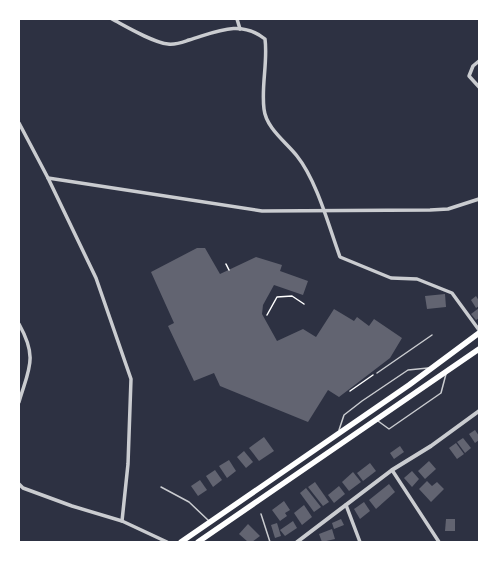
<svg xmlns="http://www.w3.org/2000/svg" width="498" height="561" font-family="'Varela Round',sans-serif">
<rect width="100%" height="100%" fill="#2d3142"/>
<g fill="#626471">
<polygon points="197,248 205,248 220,274 256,257 282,265 280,271 308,281 303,295 274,285 263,305 262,314 277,341 303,329 316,337 334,309 354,321 357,317 369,326 374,319 402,338 390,358 339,397 328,390 308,422 220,386 214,373 194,381 168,326 174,323 151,272"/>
<polygon points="445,294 446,307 427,309 425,296"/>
<polygon points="476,296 479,301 479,306 476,308 471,300"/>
<polygon points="479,308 479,318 476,320 471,314"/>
<polygon points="475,430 479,436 479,440 475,443 469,434"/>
<polygon points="264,437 274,451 259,461 249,448"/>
<polygon points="463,438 471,448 465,453 457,442"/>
<polygon points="456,443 464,454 457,459 449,448"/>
<polygon points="400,446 404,452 394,459 390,453"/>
<polygon points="244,451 253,462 246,468 237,457"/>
<polygon points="229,460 236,471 227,478 219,466"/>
<polygon points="429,461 436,469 425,479 418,471"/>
<polygon points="370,463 376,471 363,481 357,473"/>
<polygon points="215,470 222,480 213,487 206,476"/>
<polygon points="412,471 419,479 412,487 404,478"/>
<polygon points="353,472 361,482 349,491 342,482"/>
<polygon points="200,480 207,490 198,496 191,486"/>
<polygon points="427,481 432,486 437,482 444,489 431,502 419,489"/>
<polygon points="315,482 329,502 323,506 308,487"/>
<polygon points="389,484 395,492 376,509 369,500"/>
<polygon points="339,486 345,494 334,503 328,495"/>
<polygon points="306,488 321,507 314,512 300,493"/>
<polygon points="284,501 290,510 285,513 287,516 280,521 272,510"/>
<polygon points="364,502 370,511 360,519 354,509"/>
<polygon points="304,505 312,517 302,525 294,513"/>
<polygon points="341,519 344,525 334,529 332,523"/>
<polygon points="446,519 455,519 455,531 445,531"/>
<polygon points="293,521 297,528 285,536 280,530"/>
<polygon points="277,523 281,536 275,538 271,525"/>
<polygon points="248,524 260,536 252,542 248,542 239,534"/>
<polygon points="332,529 335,539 322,542 319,534"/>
</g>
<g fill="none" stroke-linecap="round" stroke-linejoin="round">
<g stroke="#fff" stroke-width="1.5">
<polyline points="226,264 229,270"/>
<polyline points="267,315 277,297 292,296 304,304"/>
<polyline points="350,391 373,375"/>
</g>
<g stroke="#caccd0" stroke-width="1.5">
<polyline points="377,373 432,335"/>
<polyline points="378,421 389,429 441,393 446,374"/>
<polyline points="339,430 344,415 362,401 408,370 428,368"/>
<polyline points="161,487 189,502 209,521"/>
<polyline points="261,514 270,542"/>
</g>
<g stroke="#caccd0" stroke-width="3.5">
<path d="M112,19C127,27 152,42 168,44C176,45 183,42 189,40C216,32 240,19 265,39C268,62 261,86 264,109C266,128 286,142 297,156C317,181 329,227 340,257L391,278L417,279L452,293L479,330"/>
<polyline points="237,19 240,29"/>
<polyline points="479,61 473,66 469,76 479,87"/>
<polyline points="19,123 48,178 96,278 131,379 128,464 122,521"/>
<polyline points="48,178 262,211 430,210 448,209 479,199"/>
<path d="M19,324C38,358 29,368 19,402"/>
<polyline points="392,470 439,542"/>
<polyline points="19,484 23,488 72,506 122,521 167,542"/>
<polyline points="346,505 360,542"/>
</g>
<polyline stroke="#caccd0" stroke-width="4" points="297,542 392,470 431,446 479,411"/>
<g stroke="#fff" stroke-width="5.5">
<polyline points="181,542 409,385 479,333"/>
<polyline points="198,542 479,349"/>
</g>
</g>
<rect width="498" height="561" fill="none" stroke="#ffffff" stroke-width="40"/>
</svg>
